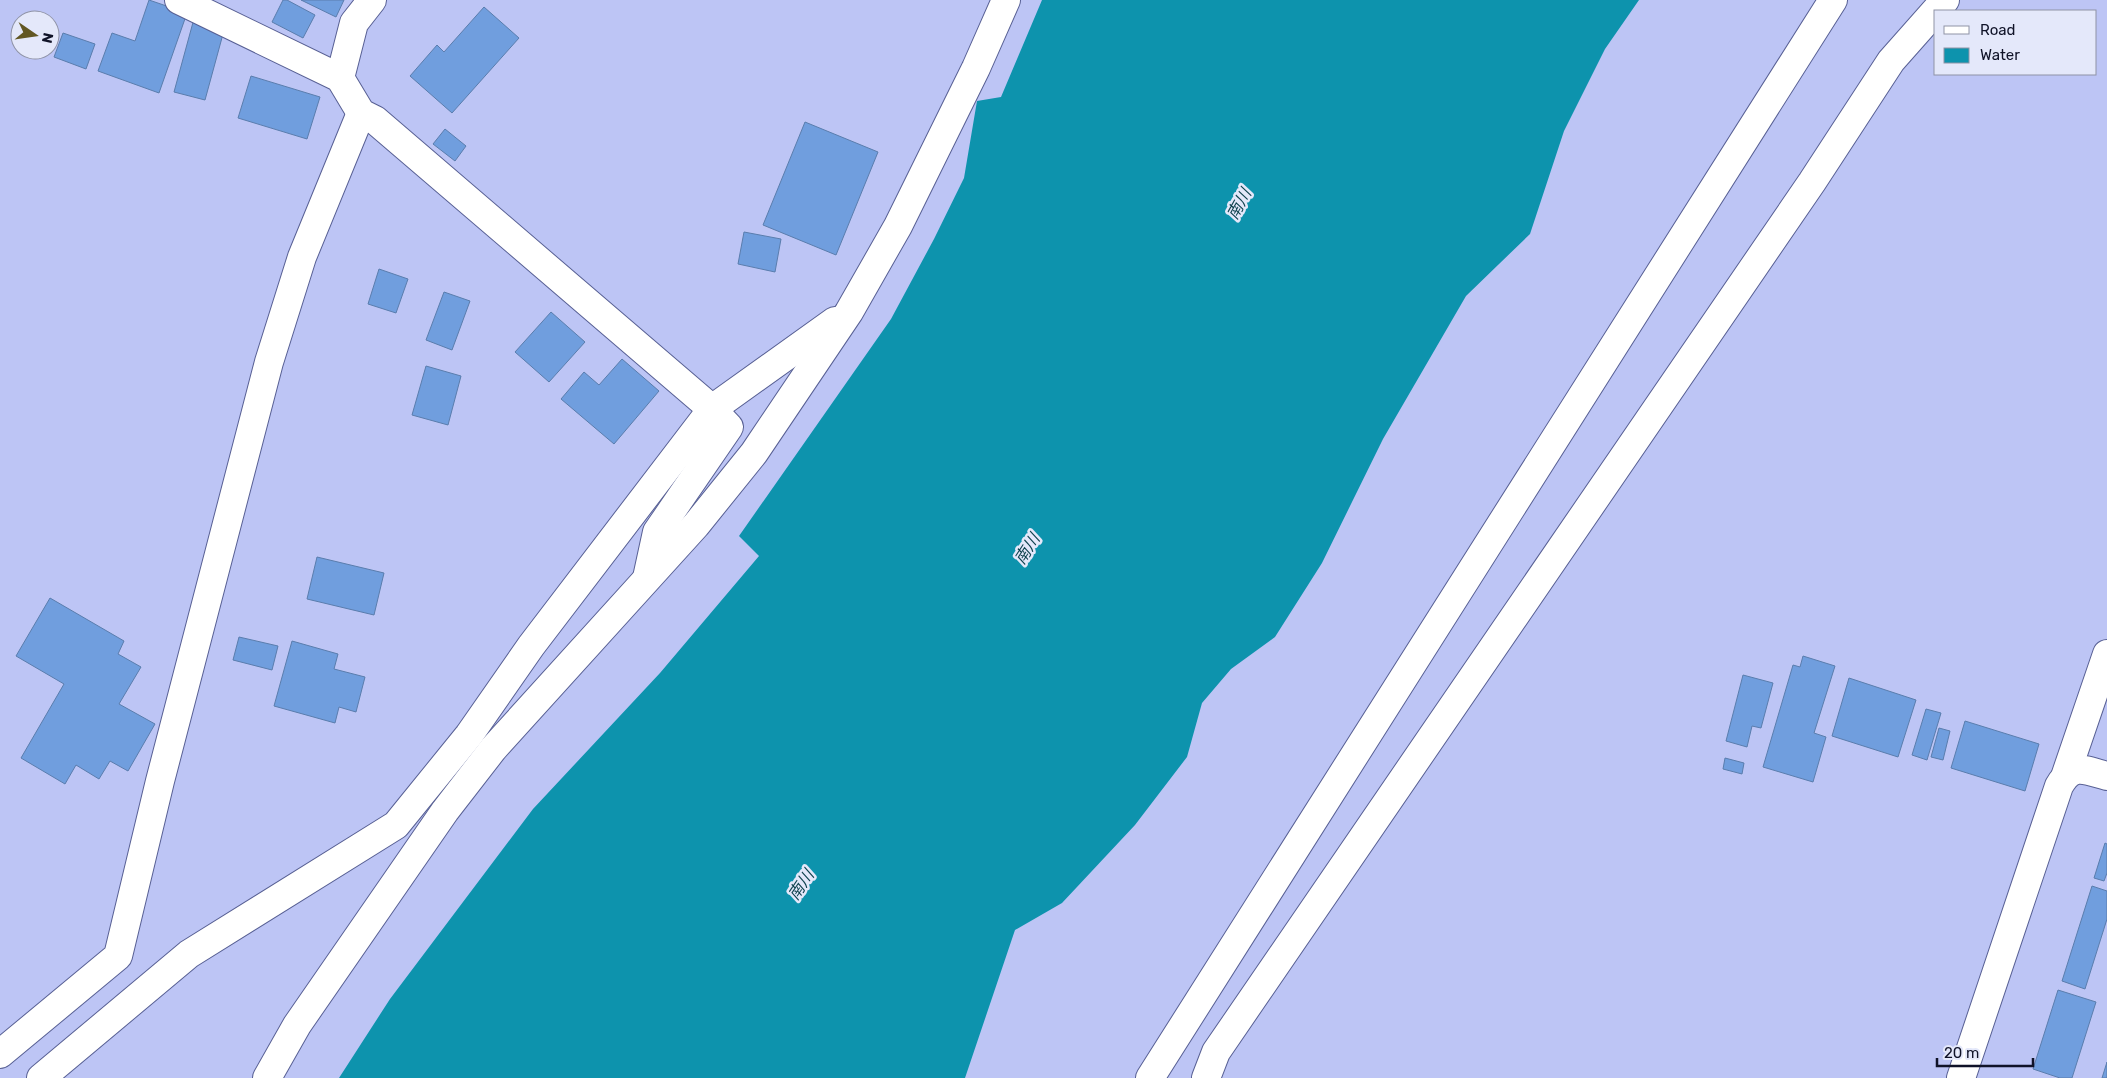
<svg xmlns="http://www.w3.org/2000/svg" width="2107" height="1078" font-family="Rubik,'Noto Sans JP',sans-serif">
<rect width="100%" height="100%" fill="#bdc5f5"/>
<polygon fill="#0d93ad" points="1042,0 1639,0 1605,49 1564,131 1530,234 1466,296 1383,439 1322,563 1275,637 1231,669 1202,703 1187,757 1135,825 1062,903 1015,930 965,1078 339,1078 390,999 533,809 660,673 759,556 739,536 891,319 934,239 964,178 977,101 1001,97"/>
<g fill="#709ede" stroke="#5a7dad">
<polygon points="149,0 187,13 159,93 98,71 112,33 135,41"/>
<polygon points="283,0 287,0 315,15 303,38 272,22"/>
<polygon points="301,0 344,0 336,17"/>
<polygon points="484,7 519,38 452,113 410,76 437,45 444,52"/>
<polygon points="195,15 226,23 205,100 174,92"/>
<polygon points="63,33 95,44 86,69 54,57"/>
<polygon points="251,76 320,97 307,139 238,118"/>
<polygon points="805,122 878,152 836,255 763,225"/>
<polygon points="445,129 466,146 455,161 433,144"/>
<polygon points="744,232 781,239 775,272 738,264"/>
<polygon points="379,269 408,279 396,313 368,304"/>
<polygon points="444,292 470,301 452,350 426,340"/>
<polygon points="551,312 585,342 549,382 515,352"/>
<polygon points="622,359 659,391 614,444 561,399 584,372 599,385"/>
<polygon points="426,366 461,376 448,425 412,415"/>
<polygon points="317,557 384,573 374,615 307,599"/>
<polygon points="50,598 124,641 118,654 141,667 119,704 155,724 128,771 110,761 99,779 76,765 65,784 21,758 64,684 16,656"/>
<polygon points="239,637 278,646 272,670 233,660"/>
<polygon points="292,641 338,654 334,669 365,677 356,712 339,707 335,723 274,706"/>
<polygon points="1803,656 1835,666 1814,733 1826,737 1813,782 1763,767 1793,665 1800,667"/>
<polygon points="1743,675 1773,683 1761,728 1752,726 1747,747 1726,741"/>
<polygon points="1849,678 1916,700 1898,757 1832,736"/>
<polygon points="1926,709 1941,713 1927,760 1912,755"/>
<polygon points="1965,721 2039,744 2025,791 1951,768"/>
<polygon points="1939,728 1950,731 1943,760 1931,757"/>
<polygon points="1725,758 1744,763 1742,774 1723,769"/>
<polygon points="2105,843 2107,844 2107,873 2104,881 2094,878"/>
<polygon points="2092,886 2107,891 2107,919 2085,989 2062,981"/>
<polygon points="2058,990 2096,1002 2072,1078 2060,1078 2033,1069"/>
<polygon points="2107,1062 2107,1078 2102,1078"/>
</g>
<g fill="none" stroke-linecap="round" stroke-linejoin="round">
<g stroke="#586094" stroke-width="30">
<g id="street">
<polyline points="179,0 340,78 361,113 375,120 712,409 729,427 657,532 647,578"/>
<polyline points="340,78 354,23 372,0"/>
<polyline points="2066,774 2107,654"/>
<polyline points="0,1054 118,956 160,781 269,362 302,257 361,113"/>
<polyline points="41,1078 189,954 396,825 469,735 531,646 712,409 835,321"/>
<polyline points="267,1078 297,1025 445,811 493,749 696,525 754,453 849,312 898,226 976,68 1006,0"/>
<polyline points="1150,1078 1833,0"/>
<polyline points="1206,1078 1216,1052 1812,182 1891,61 1945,0"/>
<path d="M1961,1078L2059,786C2073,762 2084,770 2107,776"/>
</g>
</g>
<use href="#street" stroke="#fff" stroke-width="28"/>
</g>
<g text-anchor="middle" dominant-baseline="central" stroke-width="5" stroke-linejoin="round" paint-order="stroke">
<g font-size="16" font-style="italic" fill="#0c3f4b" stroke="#e4e8fa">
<text transform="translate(1239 204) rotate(-61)">南川</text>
<text transform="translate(1027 549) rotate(-57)">南川</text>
<text transform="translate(801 885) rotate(-56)">南川</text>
</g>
</g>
<rect x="1934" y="10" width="162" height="65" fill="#e4e8fa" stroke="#8f93a6"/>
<rect x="1944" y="26" width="25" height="8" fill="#ffffff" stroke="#8f93a6"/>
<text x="1980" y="35" font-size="15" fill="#101328">Road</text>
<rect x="1944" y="48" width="25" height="15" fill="#0d93ad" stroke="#8f93a6"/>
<text x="1980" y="60" font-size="15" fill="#101328">Water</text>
<g transform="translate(35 35) rotate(103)"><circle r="24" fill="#e4e8fa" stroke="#8f93a6"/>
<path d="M0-4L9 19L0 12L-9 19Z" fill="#625723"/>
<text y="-8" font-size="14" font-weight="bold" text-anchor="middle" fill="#101328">N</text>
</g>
<path d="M1937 1058v8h96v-8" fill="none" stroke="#101328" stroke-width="2.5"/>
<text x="1944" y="1058" font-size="15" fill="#101328" stroke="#e4e8fa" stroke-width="4" paint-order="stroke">20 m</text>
</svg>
